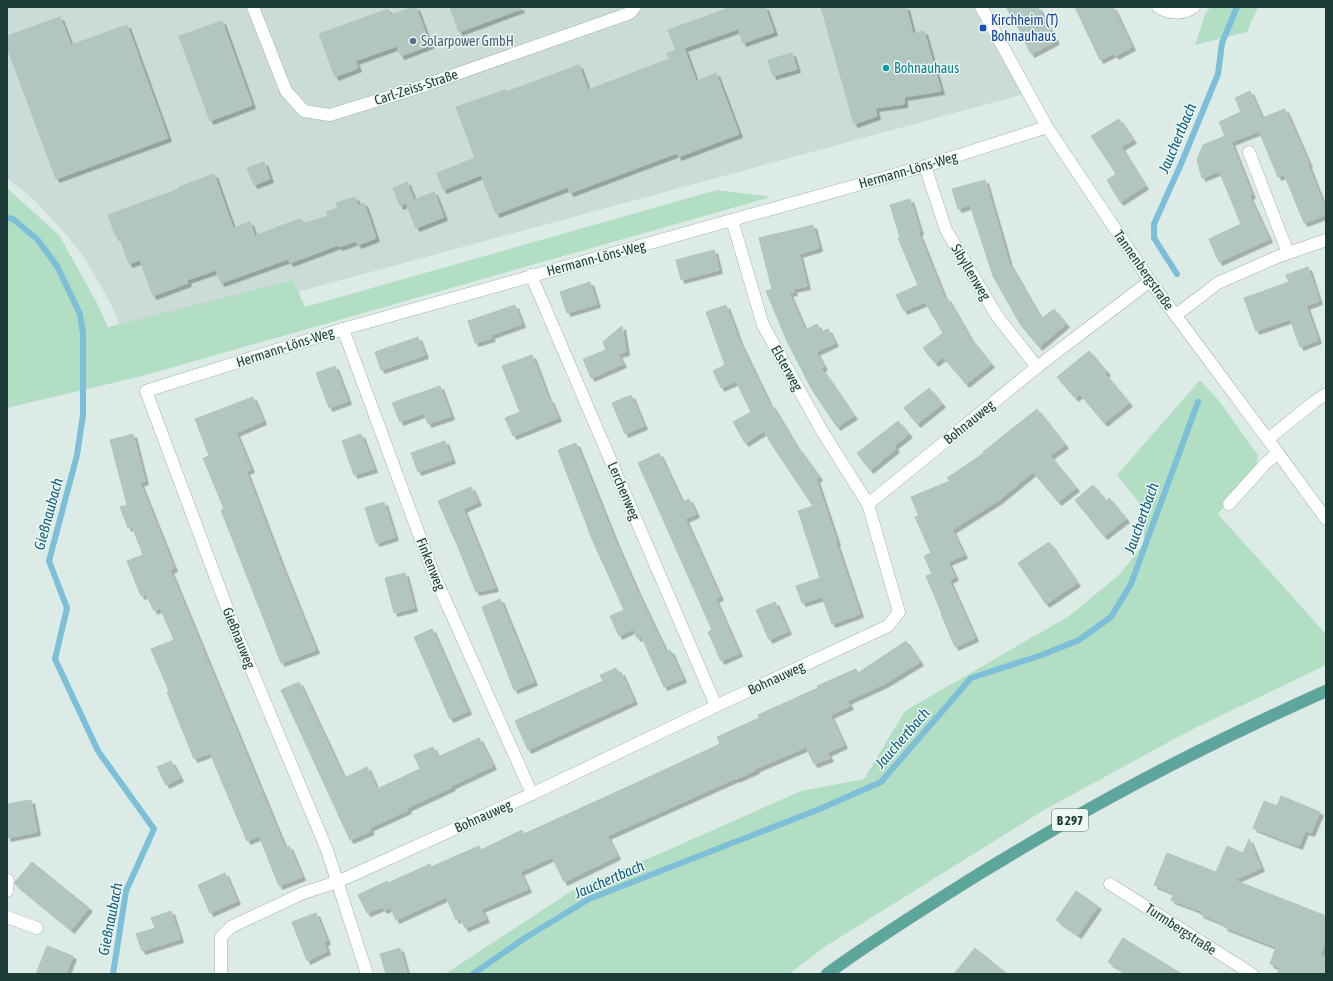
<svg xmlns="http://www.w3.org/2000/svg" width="1333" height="981" font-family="'Asap Condensed',sans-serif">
<defs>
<filter id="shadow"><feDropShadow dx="3.5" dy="3.5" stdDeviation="0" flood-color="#0004"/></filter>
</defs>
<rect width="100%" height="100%" fill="#ddebe6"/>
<polygon fill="#cbdbd6" points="7,7 981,7 1028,93 125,339 111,304 84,257 65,233 32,198 7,178"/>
<g fill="#b2dfc4">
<polygon points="1211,7 1258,7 1247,32 1195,45 1206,12"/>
<polygon points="7,188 59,235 97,303 108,327 293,280 305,307 717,190 771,197 142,376 7,408"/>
<polygon points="1200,380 1219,401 1258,455 1256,468 1218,514 1326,634 1326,665 1191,730 1044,810 826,946 789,974 445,974 576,888 659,854 801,791 864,779 905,711 1069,616 1120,574 1143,545 1146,511 1117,475"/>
</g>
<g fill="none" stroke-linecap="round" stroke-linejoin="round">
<g stroke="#7dbfd8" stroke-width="6">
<polyline points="7,218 13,219 37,239 57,266 80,314 83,334 83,415 77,455 49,561 67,608 55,659 98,751 154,829 126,891 113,974"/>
<polyline points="1177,274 1154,238 1154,224 1181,164 1218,74 1222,43 1237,7"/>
<polyline points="473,974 525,938 589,899 822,808 881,782 971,678 1042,655 1079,640 1111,617 1131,584 1198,402"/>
</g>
</g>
<g fill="#b2c6c0" stroke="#afc5bf" filter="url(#shadow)">
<polygon points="413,7 416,7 430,45 401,56 397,46 355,61 358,68 335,77 319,34 388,9 391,15"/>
<polygon points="450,7 520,7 521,9 459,32"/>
<polygon points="732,7 765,7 774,32 743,43 738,29 684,48 696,81 716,73 739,134 678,157 677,153 570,193 568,187 496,214 481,175 443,190 437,173 475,158 456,107 505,90 506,92 579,65 588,90 669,59 667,53 676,50 668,30"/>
<polygon points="821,7 906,7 913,34 924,31 941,91 904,97 904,104 875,108 877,116 854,124"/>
<polygon points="1006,7 1038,7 1056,41 1031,54 1023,38 1024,38"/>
<polygon points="1075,7 1113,7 1132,47 1115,56 1114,53 1100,60"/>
<polygon points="60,17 71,45 127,25 168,138 56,179 7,47 7,36"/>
<polygon points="222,21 252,105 210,121 179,36"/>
<polygon points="792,53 797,69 773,76 768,60"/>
<polygon points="1250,91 1262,118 1285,109 1309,164 1308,165 1326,211 1326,215 1304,223 1284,174 1278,177 1259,131 1231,142 1252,195 1249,196 1269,239 1219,262 1209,239 1241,224 1219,171 1202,178 1197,160 1203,145 1225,136 1219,122 1241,112 1235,98"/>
<polygon points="1119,119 1133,140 1121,147 1145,186 1120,202 1107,180 1116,174 1091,136"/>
<polygon points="264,162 270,179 254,185 247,168"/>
<polygon points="214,174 233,228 250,222 255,236 299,219 306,223 328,216 326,212 338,208 336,203 355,197 358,205 364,203 376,238 358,245 356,241 339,247 338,245 290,263 288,259 221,283 216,270 187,280 188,283 153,296 140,260 129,264 119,236 116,237 108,215 179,189 179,187"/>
<polygon points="985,180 1009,263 1041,319 1054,309 1066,324 1039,347 1020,324 993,276 970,205 958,209 952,189"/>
<polygon points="407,182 414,200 434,192 444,217 416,228 406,203 400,206 393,188"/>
<polygon points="910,199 920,231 918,232 945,299 947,298 970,338 991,364 966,384 943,357 935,363 923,348 943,333 925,302 904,311 896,295 918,285 898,238 900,237 890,205"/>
<polygon points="813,225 819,248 799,254 807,286 793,289 794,292 789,293 805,330 817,324 821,332 828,329 835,343 816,352 824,367 821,368 854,416 837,427 811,388 787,341 766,291 772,289 759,238"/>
<polygon points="714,250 719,270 681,280 676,260"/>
<polygon points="1308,267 1319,301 1306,306 1318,340 1300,347 1290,319 1256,331 1244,298 1289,282 1286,275"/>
<polygon points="590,282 597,304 567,313 560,292"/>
<polygon points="515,305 522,324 491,335 492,338 475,343 468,321"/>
<polygon points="726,305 740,343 770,405 771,404 798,449 799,449 819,477 816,479 837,542 836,543 860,614 832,624 822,597 802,603 796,586 820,578 798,511 813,506 774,448 764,431 745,443 733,422 751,412 736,381 721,388 713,371 725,365 706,312"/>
<polygon points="622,326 626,352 618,354 623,364 591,378 583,359 606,350 603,342"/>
<polygon points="418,337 425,355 381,370 375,352"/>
<polygon points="1089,351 1107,372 1105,374 1129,403 1104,423 1080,394 1075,398 1057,377"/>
<polygon points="532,355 549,400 550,399 558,418 513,436 505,418 520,412 502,366"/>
<polygon points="335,366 348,401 329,408 316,373"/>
<polygon points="440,386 451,416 428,424 424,413 400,422 392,403"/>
<polygon points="929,388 942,404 917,424 904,408"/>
<polygon points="631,395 644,426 625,434 612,403"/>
<polygon points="253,397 263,421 236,433 251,469 246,471 280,561 316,650 281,663 221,510 224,509 203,458 209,456 195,419"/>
<polygon points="1037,409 1065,445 1050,456 1076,488 1058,502 1033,472 999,500 952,530 964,555 948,562 955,577 949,580 975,638 955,647 941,614 942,614 926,576 932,574 924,556 931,553 915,517 919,516 911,497 950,481 947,478 984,453 983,452"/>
<polygon points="898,421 909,434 894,446 896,449 870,470 857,453"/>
<polygon points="133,434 145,481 140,483 174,568 170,570 285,848 289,846 302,877 279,886 259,836 247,841 210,753 194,759 167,692 169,691 151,649 174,640 160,608 154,611 146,594 141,596 127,561 143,555 132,526 128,528 120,507 127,505 110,440"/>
<polygon points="361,434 374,469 354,475 342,441"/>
<polygon points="445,441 452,460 418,472 411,453"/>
<polygon points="576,443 616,543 638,593 666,652 670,650 683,679 664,687 641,636 637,638 633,629 619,636 610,616 624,610 592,539 558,450"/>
<polygon points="659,453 682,502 689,499 696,514 685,519 720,597 715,599 739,653 721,661 708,632 712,630 638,463"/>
<polygon points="1093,485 1106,501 1109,498 1126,519 1104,536 1075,500"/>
<polygon points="471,487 478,502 463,509 495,588 476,592 458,547 438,501"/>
<polygon points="384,502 395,537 376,543 365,508"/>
<polygon points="1049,542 1077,583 1046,604 1018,563"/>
<polygon points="405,573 414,608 394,613 385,578"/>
<polygon points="500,599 534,682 514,690 482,607"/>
<polygon points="775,602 788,631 769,640 756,610"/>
<polygon points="432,629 468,711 450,719 414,637"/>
<polygon points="906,641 920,662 886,683 847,701 850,706 830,715 844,745 827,753 830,758 814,764 806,747 755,769 756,770 736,779 736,778 607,836 617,856 564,882 552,857 520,872 528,889 481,909 486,919 465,928 460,918 456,920 446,897 396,920 390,907 384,910 382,907 367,913 358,895 387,881 388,883 430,864 431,867 479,846 481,850 522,830 524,834 634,784 720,744 717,737 759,718 758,715 818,688 817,686 856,669 858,673"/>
<polygon points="616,668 618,673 621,672 634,701 528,750 515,721 603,681 600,675"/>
<polygon points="299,682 344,778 367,767 377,789 420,769 414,755 433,747 438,757 479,738 493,766 451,786 452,787 407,808 408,810 369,828 371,831 350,840 281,690"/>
<polygon points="171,761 180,778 166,785 157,767"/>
<polygon points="1281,796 1320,812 1311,833 1305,831 1299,846 1253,828 1264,801 1277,806"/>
<polygon points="31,800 37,832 7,838 7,804"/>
<polygon points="1249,839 1261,868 1234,880 1326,916 1326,939 1320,955 1326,957 1326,974 1277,974 1280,968 1270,964 1276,947 1224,927 1225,924 1200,914 1201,911 1171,900 1174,893 1154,885 1167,853 1216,872 1227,846 1243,853"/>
<polygon points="32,862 89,908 71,930 15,884 15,882"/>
<polygon points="225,873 237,901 210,913 198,885"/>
<polygon points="1076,891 1098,906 1078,935 1056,920"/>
<polygon points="171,911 180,939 142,951 136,934 155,928 151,918"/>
<polygon points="316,913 327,941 324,942 327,951 307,961 292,922"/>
<polygon points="1123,938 1182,974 1128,974 1108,962"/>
<polygon points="47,946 73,956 66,974 36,974"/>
<polygon points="400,948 407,974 386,974 380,954"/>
<polygon points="975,948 1007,974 954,974"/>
</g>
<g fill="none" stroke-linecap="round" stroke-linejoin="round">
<g stroke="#a0b3ae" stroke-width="13">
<g id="minor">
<polyline points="253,7 286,91 304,111 330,115 417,88 630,13 635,7"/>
<polyline points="981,7 1047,127 1150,281 1278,453 1326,519"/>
<path d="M1158,7C1169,14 1183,15 1194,7"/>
<polyline points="1249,152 1288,253"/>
<polyline points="925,166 946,230 997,316 1037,367"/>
<polyline points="732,220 763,325 822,431 868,504"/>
<polyline points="531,275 716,706"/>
<polyline points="1176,315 1218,283 1277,257 1326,240"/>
<polyline points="343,329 434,575 532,794"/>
<polyline points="1268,439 1314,402 1326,394"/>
<polyline points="1229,504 1266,463 1278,453"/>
<polyline points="1110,884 1252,974"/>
<polyline points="7,891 8,880"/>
<polyline points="7,917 37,928"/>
<polyline points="221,974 221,937 231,927 303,893 337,882 532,794 716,706 888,626 899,612 868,504 1037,367 1150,281"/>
<polyline points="367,974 327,850 239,640 146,391 343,329 925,166 1047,127"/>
</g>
</g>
<g stroke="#c0c8c7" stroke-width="13">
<path id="major" d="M827,974C876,938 928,906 979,874C1022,848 1065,822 1109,798C1180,759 1252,724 1326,691"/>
</g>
<use href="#minor" stroke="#fff" stroke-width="12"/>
<use href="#major" stroke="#5ca69c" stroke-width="12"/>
</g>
<rect fill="#1a4fb4" stroke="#edf7f4" stroke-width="1.5" x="979" y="24" width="8" height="8" rx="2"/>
<circle fill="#5c6f8a" stroke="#edf7f4" stroke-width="1.5" cx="413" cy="41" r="4"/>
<circle fill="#0f9aa8" stroke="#edf7f4" stroke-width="1.5" cx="886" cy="68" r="4"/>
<g text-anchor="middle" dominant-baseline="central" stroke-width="3" stroke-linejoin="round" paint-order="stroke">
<rect fill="#edf7f4" stroke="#5b7470" stroke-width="1" x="1052" y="809" width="36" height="22" rx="3"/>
<g font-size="13" font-weight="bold" fill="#1d3c37">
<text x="1070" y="820">B 297</text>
</g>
<g font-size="14" fill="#164399" stroke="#edf7f4" text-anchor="start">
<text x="991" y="20">Kirchheim (T)<tspan x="991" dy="16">Bohnauhaus</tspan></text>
</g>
<g font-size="14" fill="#4e5e75" stroke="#edf7f4" text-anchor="start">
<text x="421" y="41">Solarpower GmbH</text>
</g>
<g font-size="14" fill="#0d838f" stroke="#edf7f4" text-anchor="start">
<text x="894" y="68">Bohnauhaus</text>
</g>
<g font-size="14" fill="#1d3c37" stroke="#edf7f4">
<text transform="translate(416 87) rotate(-18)">Carl-Zeiss-Straße</text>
<text transform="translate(908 170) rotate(-16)">Hermann-Löns-Weg</text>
<text transform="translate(596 258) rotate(-15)">Hermann-Löns-Weg</text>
<text transform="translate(1144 270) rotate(55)">Tannenbergstraße</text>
<text transform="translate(971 272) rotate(59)">Sibyllenweg</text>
<text transform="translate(285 347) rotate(-18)">Hermann-Löns-Weg</text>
<text transform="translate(787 368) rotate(61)">Elsterweg</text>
<text transform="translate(969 422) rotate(-39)">Bohnauweg</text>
<text transform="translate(624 491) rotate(67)">Lerchenweg</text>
<text transform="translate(431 564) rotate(68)">Finkenweg</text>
<text transform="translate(239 638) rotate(68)">Gießnauweg</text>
<text transform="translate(776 678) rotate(-25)">Bohnauweg</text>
<text transform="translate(483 816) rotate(-24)">Bohnauweg</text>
<text transform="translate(1181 929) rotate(33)">Turmbergstraße</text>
</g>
<g font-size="15" font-style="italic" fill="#115f7e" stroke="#edf7f4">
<text transform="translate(1177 138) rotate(-67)">Jauchertbach</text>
<text transform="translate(48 514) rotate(-75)">Gießnaubach</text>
<text transform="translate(1141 518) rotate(-70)">Jauchertbach</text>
<text transform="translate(902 738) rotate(-49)">Jauchertbach</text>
<text transform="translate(609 879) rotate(-23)">Jauchertbach</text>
<text transform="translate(110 919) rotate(-79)">Gießnaubach</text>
</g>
</g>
<rect width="1333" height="981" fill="none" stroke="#1d3c37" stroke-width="16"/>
</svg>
